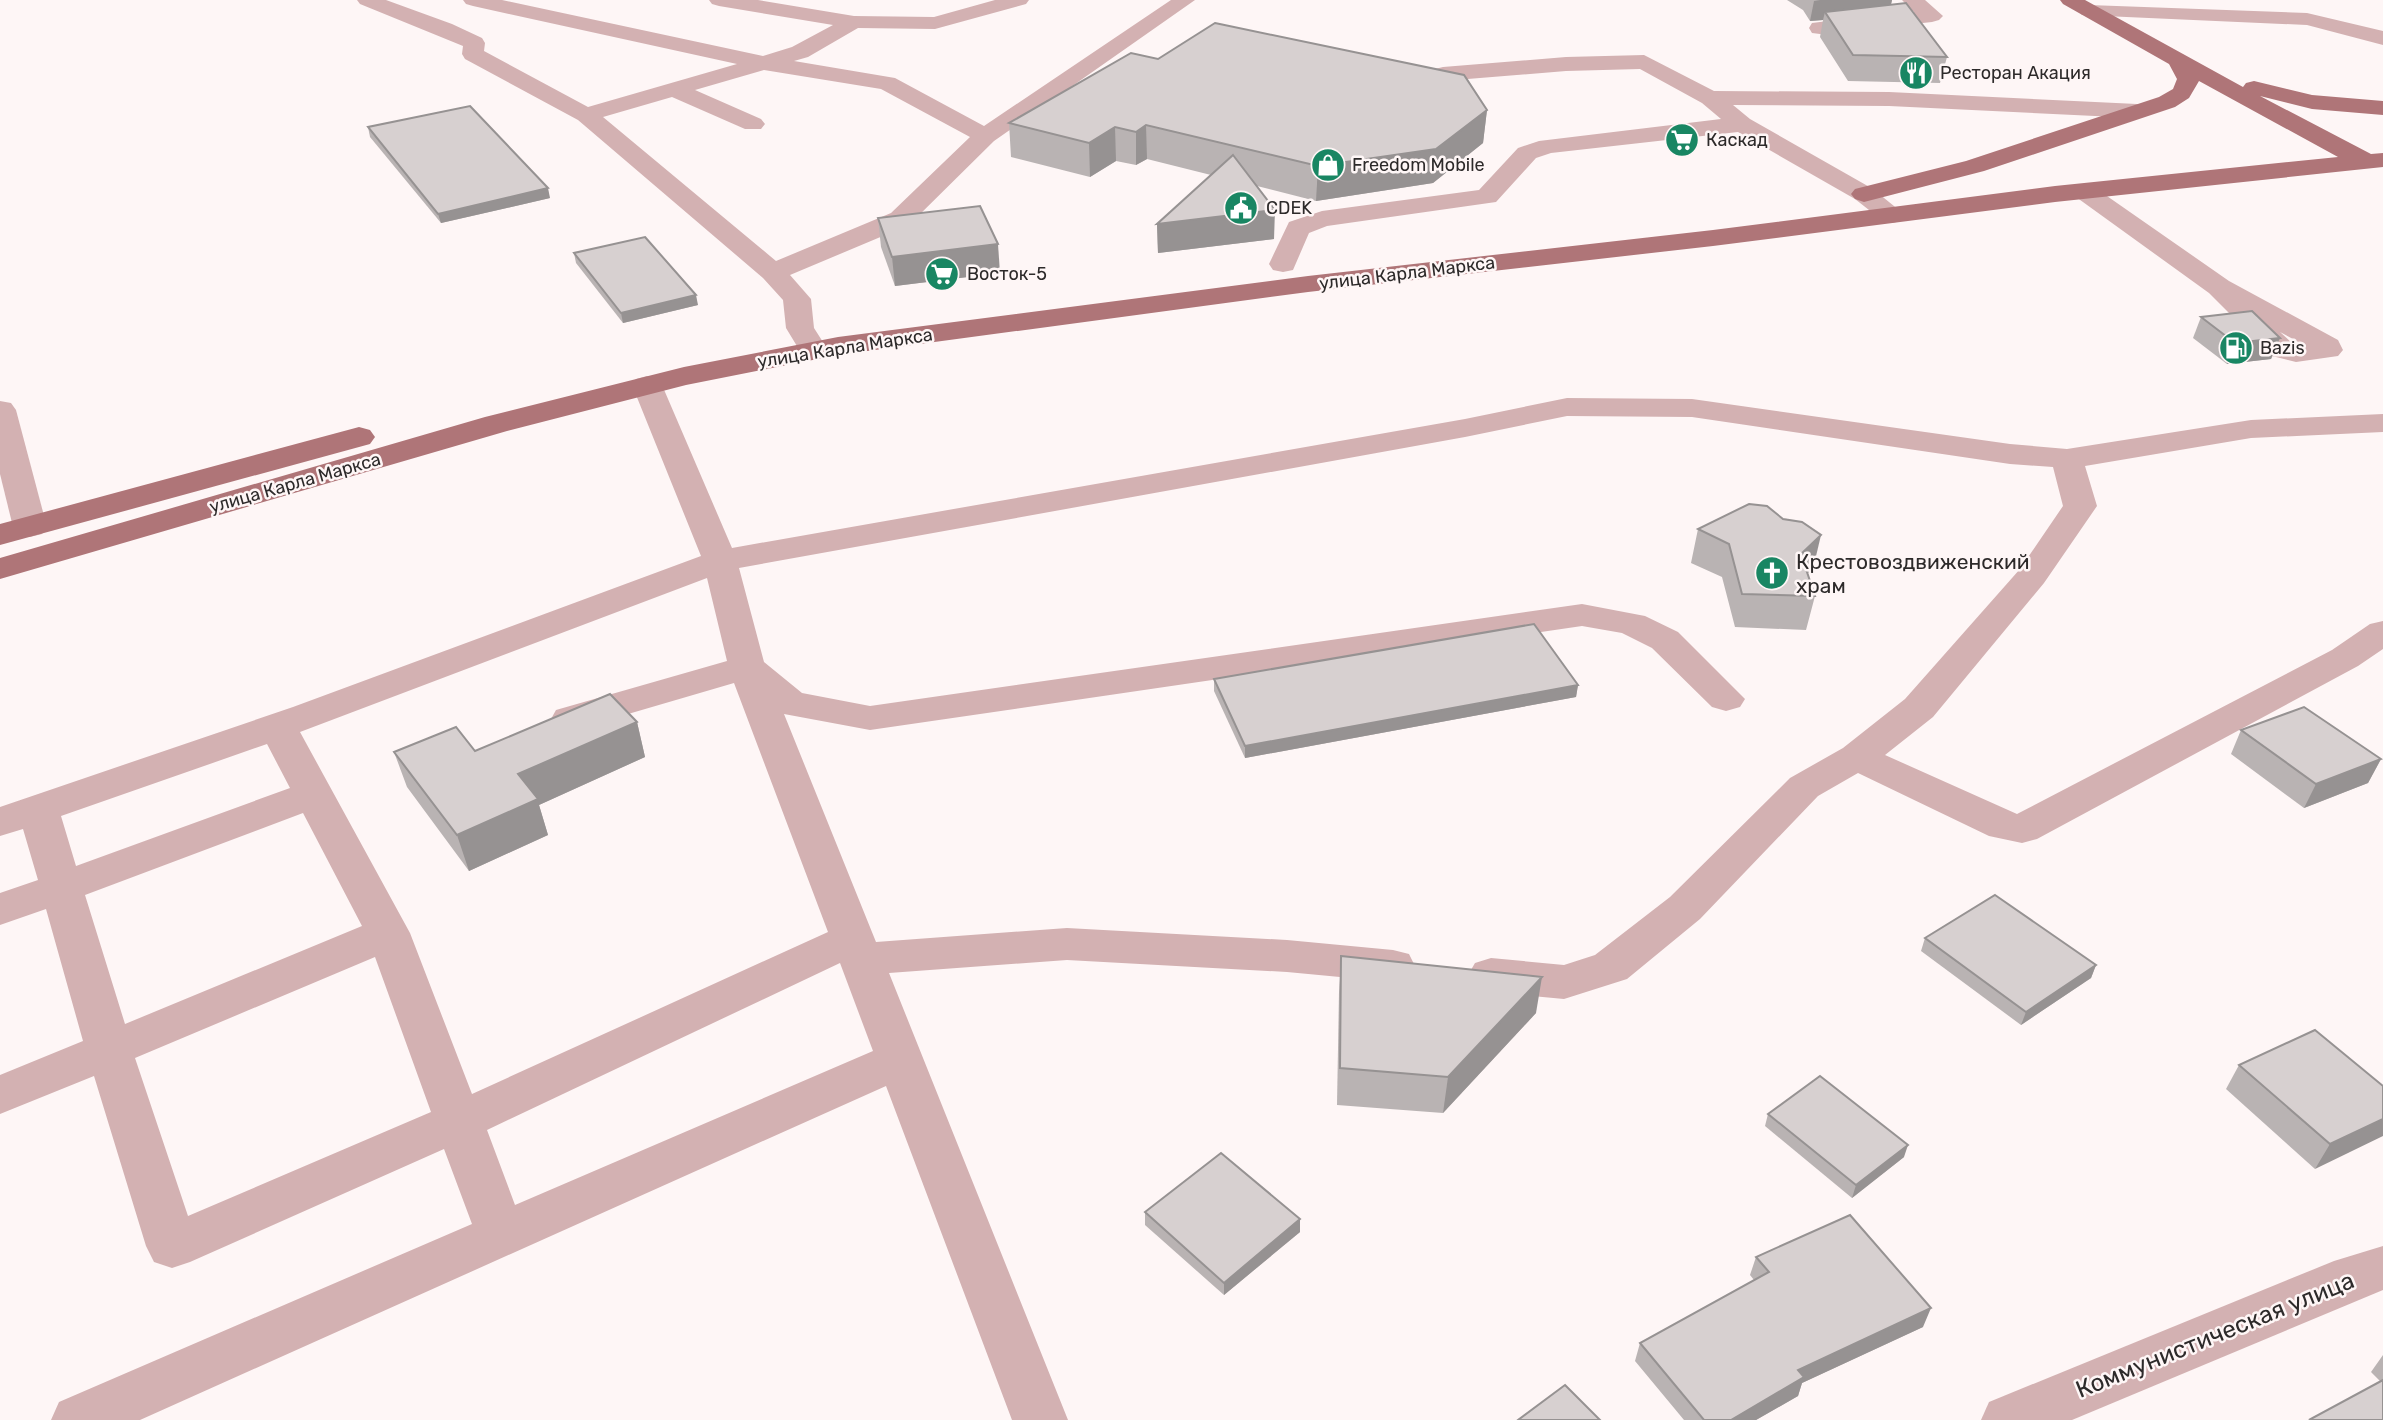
<svg xmlns="http://www.w3.org/2000/svg" width="2383" height="1420" font-family="Rubik,sans-serif">
<rect width="100%" height="100%" fill="#fef6f6"/>
<g fill="none" stroke-linecap="round" stroke-linejoin="round">
<g fill="#d3b1b2" fill-rule="evenodd">
<path d="M357,0H386L452,24L482,38L485,43L484,51L588,107L737,64L473,6L466,4L463,0H502L763,56L792,47L833,25L719,6L712,4L709,0H758L854,16L934,17L995,0H1029L1026,4L935,29L858,28L808,57L794,61L895,78L984,126L1171,0H1195L994,141L909,225L790,275L811,299L814,328L828,350L823,356L813,359L803,356L786,328L783,300L763,278L578,120L465,59L462,54L463,46L360,4ZM764,70L881,89L970,137L891,213L776,261L603,117L672,97L745,129H761L765,124L761,119L695,90Z"/>
<polygon points="1902,0 1925,0 1943,16 1939,20 1932,22 1820,34 1812,33 1809,28 1812,23 1820,22 1914,12"/>
<polygon points="2089,5 2307,13 2383,31 2383,45 2307,25 2082,15 2078,11 2082,7"/>
<polygon points="1644,55 1714,91 1889,92 2137,104 2145,106 2149,111 2145,116 2137,118 1889,106 1733,105 1750,119 1873,189 1905,215 1901,221 1892,223 1883,221 1855,199 1738,132 1551,153 1536,158 1496,202 1327,226 1309,233 1293,270 1283,272 1273,270 1269,264 1289,222 1322,211 1479,190 1518,148 1539,141 1721,119 1702,103 1640,69 1566,71 1443,81 1435,79 1432,74 1435,69 1443,67 1566,57"/>
<path d="M2085,184L2094,187L2229,281L2338,340L2343,350L2338,356L2296,362L2272,356L2209,293L2076,197L2072,192L2076,187ZM2280,332L2302,344L2292,343Z"/>
<path d="M647,376L658,379L662,385L732,548L1465,419L1567,398L1692,399L2010,444L2067,449L2251,420L2383,414V432L2251,438L2085,466L2097,506L2044,583L1933,717L1885,755L2017,814L2332,650L2370,624L2383,621V649L2358,666L2037,839L2022,843L1989,836L1858,773L1818,796L1700,919L1627,979L1564,999L1491,992L1475,987L1468,975L1475,963L1491,958L1564,965L1595,955L1670,897L1790,778L1843,748L1905,699L2020,569L2063,506L2053,467L2010,464L1692,417L1567,416L1465,437L739,568L764,662L802,693L870,706L1582,604L1645,616L1678,632L1745,699L1740,707L1726,711L1712,707L1652,648L1622,633L1582,626L870,730L784,714L876,942L1067,928L1287,940L1393,950L1409,954L1415,966L1409,978L1393,982L1287,972L1067,960L889,973L1068,1420H1012L886,1086L140,1420H51L59,1402L472,1224L444,1149L190,1262L172,1268L154,1262L146,1246L94,1076L0,1114V1075L83,1041L46,909L0,925V893L38,880L23,829L0,836V807L293,707L701,556L632,385L636,379ZM707,578L727,661L556,710L551,719L556,728L570,731L734,683L828,932L472,1094L410,933L300,732ZM267,744L290,788L76,866L61,816ZM303,813L362,926L125,1024L85,895ZM375,957L431,1112L188,1216L135,1058ZM840,963L873,1051L515,1205L487,1130Z"/>
<polygon points="0,401 11,403 16,410 47,527 42,534 30,537 18,534 13,527 0,474"/>
<polygon points="2383,1246 2383,1290 2072,1420 1981,1420 1989,1402 2334,1261"/>
</g>
<g fill="#af7578" fill-rule="evenodd">
<polygon points="2060,0 2085,0 2243,87 2246,83 2254,81 2312,95 2383,101 2383,115 2312,109 2260,96 2371,154 2383,153 2383,167 2055,202 1713,246 1308,292 838,355 686,385 507,431 0,579 0,558 485,417 684,367 838,337 1308,276 1713,230 2055,186 2338,157 2199,81 2189,98 2175,107 1984,171 1864,202 1855,199 1851,194 1855,189 1966,161 2159,97 2173,89 2177,79 2169,64 2063,4"/>
<polygon points="359,427 370,430 375,437 370,444 0,545 0,524"/>
</g>
</g>
<g fill="#b9b3b3">
<polygon points="1787,0 1892,0 1891,5 1947,57 1940,83 1848,81 1820,37 1823,20 1810,21 1803,10"/>
<polygon points="1158,59 1487,110 1483,143 1433,183 1316,201 1257,186 1274,239 1158,253 1157,224 1211,175 1147,159 1136,165 1116,161 1090,177 1011,157 1009,123"/>
<polygon points="368,127 550,198 441,223 370,137"/>
<polygon points="878,218 1000,273 895,286 881,247"/>
<polygon points="574,253 698,305 623,323 576,263"/>
<polygon points="2201,317 2280,338 2271,359 2227,364 2193,338"/>
<polygon points="1698,529 1813,569 1807,574 1815,596 1806,630 1735,627 1722,577 1691,563"/>
<polygon points="1214,679 1578,685 1576,697 1245,758 1214,691"/>
<polygon points="637,722 645,757 539,805 548,835 469,871 407,787 394,752 475,751"/>
<polygon points="2241,730 2381,759 2368,783 2304,808 2231,754"/>
<polygon points="1925,938 2096,965 2091,978 2021,1025 1921,951"/>
<polygon points="1341,956 1536,1013 1443,1113 1337,1105 1339,992"/>
<polygon points="2239,1065 2383,1086 2315,1169 2226,1089"/>
<polygon points="1768,1114 1904,1157 1852,1198 1765,1126"/>
<polygon points="1145,1212 1300,1232 1224,1295 1145,1225"/>
<polygon points="1756,1257 1923,1327 1802,1383 1798,1396 1756,1420 1684,1420 1635,1361 1640,1343 1754,1280 1750,1275"/>
<polygon points="2383,1355 2383,1420 2380,1381 2371,1372"/>
</g>
<g fill="#969292">
<polygon points="1820,0 1892,0 1889,12 1825,12 1823,20 1810,21 1814,1"/>
<polygon points="1487,110 1483,143 1433,183 1316,201 1318,166"/>
<polygon points="1146,125 1147,159 1136,165 1136,132"/>
<polygon points="1115,127 1116,161 1090,177 1089,143"/>
<polygon points="548,188 550,198 441,223 438,214"/>
<polygon points="1275,210 1274,239 1158,253 1157,224"/>
<polygon points="998,244 1000,273 895,286 892,257"/>
<polygon points="696,295 698,305 623,323 621,313"/>
<polygon points="2280,338 2271,359 2227,364 2235,343"/>
<polygon points="1821,535 1813,569 1793,588 1801,554"/>
<polygon points="1578,685 1576,697 1245,758 1245,746"/>
<polygon points="637,722 645,757 539,805 548,835 469,871 457,835 518,774"/>
<polygon points="2381,759 2368,783 2304,808 2316,784"/>
<polygon points="2096,965 2091,978 2021,1025 2026,1012"/>
<polygon points="1542,977 1536,1013 1443,1113 1448,1077"/>
<polygon points="2383,1119 2383,1136 2315,1169 2330,1144"/>
<polygon points="1908,1145 1904,1157 1852,1198 1856,1185"/>
<polygon points="1300,1219 1300,1232 1224,1295 1224,1283"/>
<polygon points="1931,1308 1923,1327 1802,1383 1798,1396 1756,1420 1731,1420 1798,1370"/>
</g>
<g fill="#d7d0d0" stroke="#969292" stroke-width="2">
<polygon points="1906,3 1947,57 1853,55 1825,12"/>
<polygon points="1215,23 1464,75 1487,110 1436,149 1318,166 1146,125 1136,132 1115,127 1089,143 1009,123 1131,53 1158,59"/>
<polygon points="470,106 548,188 438,214 368,127"/>
<polygon points="1233,155 1275,210 1157,224"/>
<polygon points="980,206 998,244 892,257 878,218"/>
<polygon points="645,237 696,295 621,313 574,253"/>
<polygon points="2252,311 2280,338 2235,343 2201,317"/>
<polygon points="1749,504 1767,506 1783,519 1802,522 1821,535 1801,554 1815,596 1742,594 1729,544 1698,529"/>
<polygon points="1534,624 1578,685 1245,746 1214,679"/>
<polygon points="610,694 637,722 518,774 538,799 457,835 394,752 456,727 475,751"/>
<polygon points="2304,707 2381,759 2316,784 2241,730"/>
<polygon points="1995,895 2096,965 2026,1012 1925,938"/>
<polygon points="1341,956 1542,977 1448,1077 1340,1068"/>
<polygon points="2315,1030 2383,1086 2383,1119 2330,1144 2239,1065"/>
<polygon points="1820,1076 1908,1145 1856,1185 1768,1114"/>
<polygon points="1221,1153 1300,1219 1224,1283 1145,1212"/>
<polygon points="1850,1215 1931,1308 1798,1370 1804,1377 1731,1420 1704,1420 1640,1343 1769,1272 1756,1257"/>
<polygon points="2383,1380 2383,1420 2309,1420"/>
<polygon points="1565,1385 1600,1420 1518,1420"/>
</g>
<defs>
<g id="restaurant-disc" transform="scale(1.75)"><circle r="9.5" fill="#198663" stroke="#fef6f6"/><path d="M-5-6h1v4h1v-4h1v4h1v-4h1v5L-1.5 .5V6h-2V.5L-5-1ZM5-6V6H3V1.5H1.5Q1.5-4 5-6Z" fill="#fff"/></g>
<g id="supermarket-disc" transform="scale(1.75)"><circle r="9.5" fill="#198663" stroke="#fef6f6"/><path d="M-6-5.5h2.5l.6 2H6L4.5 2H-2.5L-4.4-4H-6ZM-1.5 3.2a1.3 1.3 0 1 0 .1 0ZM3 3.2a1.3 1.3 0 1 0 .1 0Z" fill="#fff"/></g>
<g id="shop-disc" transform="scale(1.75)"><circle r="9.5" fill="#198663" stroke="#fef6f6"/><path d="M-5-2.5h2.3a2.7 3.5 0 0 1 5.4 0H5L5.5 6h-11ZM-1.5-2.5h3a1.5 2.3 0 0 0-3 0Z" fill="#fff"/></g>
<g id="civic-disc" transform="scale(1.75)"><circle r="9.5" fill="#198663" stroke="#fef6f6"/><path d="M-.6-6.5H3V-4.5H.6V-3L4-1V1h2V6H-6V1h2V-1L-.6-3ZM-1.2 2.5V6h2.4V2.5Z" fill="#fff"/></g>
<g id="fuel-disc" transform="scale(1.75)"><circle r="9.5" fill="#198663" stroke="#fef6f6"/><path d="M-5.5-6h7V0h2V4h1.3V-2.5L3-4.5l.8-.8L6-3V5H2.5V1h-1V6h-7ZM-4.2-4.7v3.2H.2V-4.7Z" fill="#fff"/></g>
<g id="church-disc" transform="scale(1.75)"><circle r="9.5" fill="#198663" stroke="#fef6f6"/><path d="M-1.2-6h2.4v3.5h3.3v2.4h-3.3V6h-2.4V-.1h-3.3v-2.4h3.3Z" fill="#fff"/></g>
</defs>
<g fill-rule="evenodd">
<use href="#restaurant-disc" x="1916" y="73"/>
<use href="#supermarket-disc" x="1682" y="140"/>
<use href="#shop-disc" x="1328" y="165"/>
<use href="#civic-disc" x="1241" y="208"/>
<use href="#supermarket-disc" x="942" y="274"/>
<use href="#fuel-disc" x="2236" y="348"/>
<use href="#church-disc" x="1772" y="573"/>
</g>
<g text-anchor="middle" dominant-baseline="central" stroke-width="5" stroke-linejoin="round" paint-order="stroke">
<g font-size="18" fill="#2d2a2a" stroke="#fef6f6" text-anchor="start">
<text x="1940" y="73">Ресторан Акация</text>
<text x="1706" y="140">Каскад</text>
<text x="1352" y="165">Freedom Mobile</text>
<text x="1266" y="208">CDEK</text>
<text x="967" y="274">Восток-5</text>
<text x="2260" y="348">Bazis</text>
</g>
<g font-size="18" fill="#2d2a2a" stroke="#fef6f6">
<text transform="translate(1407 273) rotate(-7)">улица Карла Маркса</text>
<text transform="translate(845 348) rotate(-9)">улица Карла Маркса</text>
<text transform="translate(295 483) rotate(-16)">улица Карла Маркса</text>
</g>
<g font-size="21" fill="#2d2a2a" stroke="#fef6f6" text-anchor="start">
<text x="1796" y="561">Крестовоздвиженский<tspan x="1796" dy="24">храм</tspan></text>
</g>
<g font-size="24" fill="#2d2a2a" stroke="#fef6f6">
<text transform="translate(2215 1335) rotate(-22)">Коммунистическая улица</text>
</g>
</g>
</svg>
